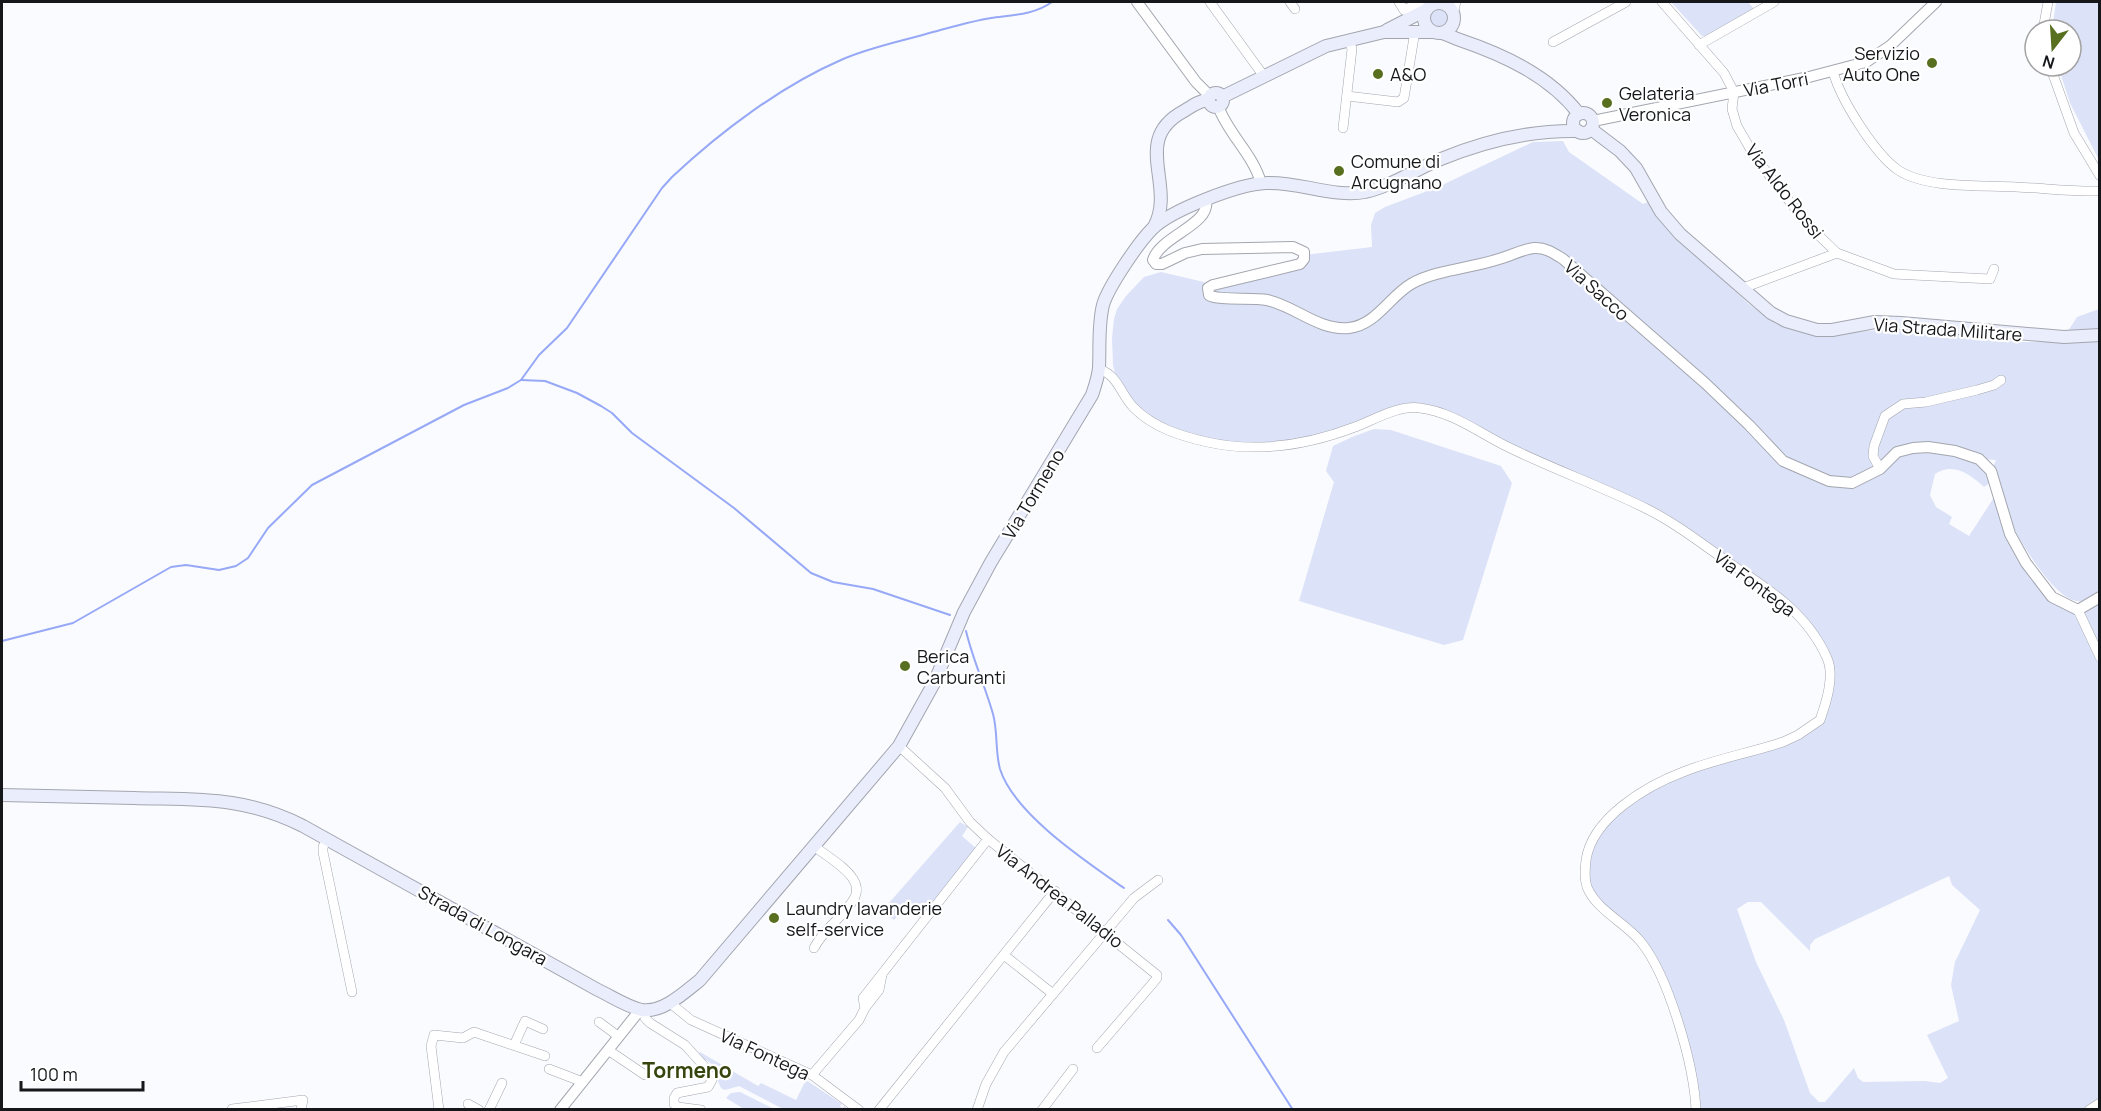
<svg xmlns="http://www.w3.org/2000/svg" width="2101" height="1111" font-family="Manrope,sans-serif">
<rect width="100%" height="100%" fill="#fafbff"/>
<g fill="#dce2f7" fill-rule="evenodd">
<polygon points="1671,2 1748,2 1755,10 1709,36 1702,36"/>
<polygon points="2056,2 2099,2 2099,160 2070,103 2058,66 2071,66 2071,30 2052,30"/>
<circle cx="1439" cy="18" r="10"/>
<path d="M1563,141L1569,152L1643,204L1651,201L1670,228L1749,304L1776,324L1823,335L1901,328L2018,342H2046L2064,337L2077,317L2099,309V592C2095,595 2088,600 2083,601C2057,607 2020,540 2010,521C2003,504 1999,484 1993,467L1996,460L1980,459L1994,480L1984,487C1970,474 1953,462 1935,474L1930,495L1936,507L1952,517L1949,524L1969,536L1993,499L1997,497L2026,563L2076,617L2099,663V1103L2089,1110L1696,1109L1678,1019L1642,943L1587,886V850L1606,819L1680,772L1761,749L1809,728L1824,706L1829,660L1794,610L1682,529L1463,422L1417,407L1322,439L1233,445L1153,423L1117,382L1113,365L1112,338L1114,319L1117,309L1126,296L1144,277L1161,272L1204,282L1208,287L1299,264L1304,255L1372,247L1371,225L1375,213L1385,207L1438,187L1533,142ZM1949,876L1952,885L1980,910L1955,962L1951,985L1959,1021L1927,1035L1948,1078L1940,1083L1925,1081L1863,1082L1858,1078L1854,1068L1825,1102H1819L1810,1093L1784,1020L1756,962L1737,909L1748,902H1761L1810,951V945L1815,939Z"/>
<polygon points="1374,429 1391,430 1501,466 1512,483 1463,640 1444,645 1299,601 1334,482 1326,471 1333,446 1352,437"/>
<polygon points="2099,597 2099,657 2078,613"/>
<polygon points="960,822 968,827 962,836 978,850 922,919 905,907 894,920 882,911"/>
<polygon points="700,1052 758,1086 761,1083 796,1100 806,1080 842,1104 840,1106 842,1108 844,1106 849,1109 783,1109 739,1086 725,1090 721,1088 714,1072 715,1071 719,1073 723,1069 730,1074 731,1072 718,1066 716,1067 706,1060 704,1063 698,1055"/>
<polygon points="740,1092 774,1109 744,1109 726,1098 731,1093"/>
</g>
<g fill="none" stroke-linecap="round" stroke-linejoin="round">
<g stroke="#97a9f6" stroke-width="2">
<polyline points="521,380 545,381 577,393 601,406 612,413 632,433 734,508 811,573 833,582 873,589 950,615"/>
<path d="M966,631C973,660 985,686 993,714C998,732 995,751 1000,769C1014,814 1087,862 1124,888"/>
<path d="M2,641L73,623L171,567L186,565L219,570L236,566L248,558L268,528L312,485L464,405L508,388L521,380L539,355L567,328L662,188L672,177C720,132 781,86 841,60C870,47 903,41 933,32C952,27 972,21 991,18C1012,15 1034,15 1052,2"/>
<polyline points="1168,920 1181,935 1293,1110"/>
</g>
<g stroke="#a3a6af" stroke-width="10">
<g id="minor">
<polyline points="1210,2 1263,75"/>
<polyline points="1290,2 1295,9"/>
<polyline points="1399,2 1404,10 1421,2"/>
<polyline points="1662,2 1724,73 1734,92 1732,109 1737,126 1755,157 1808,225 1837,253"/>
<polyline points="1438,3 1442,2"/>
<polyline points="1453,14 1456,2"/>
<polyline points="2043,30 2048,2"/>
<polyline points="1553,42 1626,2"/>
<polyline points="1699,45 1774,2"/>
<polyline points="2050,66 2074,133 2100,176"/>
<path d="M1833,71C1840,99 1875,154 1898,170C1926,189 1984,185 2016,187C2044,188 2072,192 2100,191"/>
<polyline points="1347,96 1398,102 1404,98 1415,31"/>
<polyline points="1343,128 1352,49 1349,40"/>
<polyline points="1743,288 1837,253 1894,274 1990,279 1994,269"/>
<path d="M1099,369C1119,376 1120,394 1134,408C1154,428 1181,436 1207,442C1257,453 1308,445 1355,427C1374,420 1398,405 1420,408C1452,412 1478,432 1506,446C1552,469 1601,486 1647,509C1679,525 1706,547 1735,567C1772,591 1808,615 1827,658C1835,676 1826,703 1820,720L1798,735L1783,742C1750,753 1715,759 1683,772C1646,786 1592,818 1586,860C1585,869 1584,878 1587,887C1597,911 1625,922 1641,942C1669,977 1694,1065 1696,1110"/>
<polyline points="1880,469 1873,456 1874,446 1885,416 1903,404 1926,402 1977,390 1994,385 2001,380"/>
<polyline points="2078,610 2100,657"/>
<polyline points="899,746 945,788 970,822 988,839 1157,975 1157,978 1153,983 1097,1048"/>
<polyline points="327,839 323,847 323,852 352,992"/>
<path d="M814,846C826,856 845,866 853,879C857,885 858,890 855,897C846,915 824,928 814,948"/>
<polyline points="1004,955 1053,994"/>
<polyline points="669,1002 691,1020 812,1075 859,1110"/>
<polyline points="865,1008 863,998 988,839"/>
<polyline points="644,1010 645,1018 650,1023 685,1045 704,1066 712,1080 708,1087 677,1093 674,1098 674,1104 678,1107 701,1110"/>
<polyline points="599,1022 618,1036"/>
<polyline points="514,1045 525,1021 543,1029"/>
<polyline points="608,1050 645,1075"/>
<polyline points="549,1069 583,1082"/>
<polyline points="812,1075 859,1020 865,1008 879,990 882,975"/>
<polyline points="468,1104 479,1110"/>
<polyline points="232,1109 303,1100 301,1110"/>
<polyline points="439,1110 431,1046 434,1035 463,1038 474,1032 545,1056"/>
<polyline points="489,1110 502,1083"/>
<polyline points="879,1110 1055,891"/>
<polyline points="977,1110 986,1084 1004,1052 1134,898 1158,880"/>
<polyline points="1042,1110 1073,1069"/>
<polyline points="2089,1110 2100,1103"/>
</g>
</g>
<g stroke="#a3a6af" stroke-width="12">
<g id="tertiary">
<polyline points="1137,2 1196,82 1210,96"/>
<path d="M1218,106C1228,134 1253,154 1261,183"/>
<polyline points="1593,121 1809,77 1866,62 1890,46 1936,2"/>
<path d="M1206,200C1211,225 1160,236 1153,260L1156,264H1162L1185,253L1202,249L1293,247L1304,252V259L1300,264L1213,285L1208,288L1209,295C1218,301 1252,297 1267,300C1295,306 1319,331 1349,328C1376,325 1389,297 1411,284C1435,270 1472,268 1499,259C1510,256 1523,249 1534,248C1545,247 1555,254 1563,259L1705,383L1749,425L1783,461L1829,481L1852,483L1880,469L1897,452L1913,448L1928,447L1955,451L1979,459L1991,471L2010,534L2026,563L2052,597L2078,610L2100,597"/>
<polyline points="560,1110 640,1010"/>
</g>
</g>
<g stroke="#a3a6af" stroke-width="14">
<g id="secondary">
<circle cx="1439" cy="18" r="15"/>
<polyline points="1387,30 1426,10"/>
<path d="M1442,33C1449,35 1454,38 1460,40C1504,55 1550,76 1579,114"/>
<circle cx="1216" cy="100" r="7"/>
<polyline points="1222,97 1326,46 1384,32 1432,32"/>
<circle cx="1583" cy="123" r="10"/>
<polyline points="1591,129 1620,151 1636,168 1661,212 1680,234 1771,313 1786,321 1817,330 1832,330 1875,322 1901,323 2064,337 2100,335"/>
<path d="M1154,227C1177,185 1130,140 1184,111C1192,106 1200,100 1209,100"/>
<path d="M2,795C46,796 90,797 134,798C198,800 244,796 303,826L598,990C611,996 627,1007 642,1010C663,1013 685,992 700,980L899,746L934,683L964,612L991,562L1092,395C1095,386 1098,378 1099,368C1100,348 1098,325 1103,305C1108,287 1139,242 1152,229C1171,210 1239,184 1266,183C1297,181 1334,198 1365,192C1392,186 1416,169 1441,159C1485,141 1529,130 1578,131"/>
</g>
</g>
<use href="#minor" stroke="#fff" stroke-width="9"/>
<use href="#tertiary" stroke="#fff" stroke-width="10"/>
<use href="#secondary" stroke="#eaedfb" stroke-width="12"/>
</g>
<g fill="#596f20" stroke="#fff" stroke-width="2">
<circle cx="1932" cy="63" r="6"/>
<circle cx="1378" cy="74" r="6"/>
<circle cx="1607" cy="103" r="6"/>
<circle cx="1339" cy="171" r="6"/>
<circle cx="905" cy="666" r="6"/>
<circle cx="774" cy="918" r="6"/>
</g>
<g text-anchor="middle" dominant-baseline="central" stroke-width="4.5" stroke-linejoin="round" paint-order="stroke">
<g font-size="18" fill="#16171a" stroke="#fff" text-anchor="start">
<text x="1920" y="53" text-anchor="end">Servizio<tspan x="1920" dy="21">Auto One</tspan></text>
<text x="1390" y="74">A&amp;O</text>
<text x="1619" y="93">Gelateria<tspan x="1619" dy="21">Veronica</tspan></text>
<text x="1351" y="161">Comune di<tspan x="1351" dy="21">Arcugnano</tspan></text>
<text x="917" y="656">Berica<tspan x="917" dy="21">Carburanti</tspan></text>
<text x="786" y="908">Laundry lavanderie<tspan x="786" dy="21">self-service</tspan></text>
</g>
<g font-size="18" fill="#16171a" stroke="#fff">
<text transform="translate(1776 84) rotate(-11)">Via Torri</text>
<text transform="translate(1785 191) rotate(52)">Via Aldo Rossi</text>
<text transform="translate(1597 290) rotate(42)">Via Sacco</text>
<text transform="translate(1948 329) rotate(4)">Via Strada Militare</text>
<text transform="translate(1033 494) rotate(-59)">Via Tormeno</text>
<text transform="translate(1755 583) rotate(37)">Via Fontega</text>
<text transform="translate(1060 896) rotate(38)">Via Andrea Palladio</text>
<text transform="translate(483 925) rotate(29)">Strada di Longara</text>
<text transform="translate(765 1054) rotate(25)">Via Fontega</text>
</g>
<g font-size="21" font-weight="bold" fill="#36450d" stroke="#fff">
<text x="687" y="1070">Tormeno</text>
</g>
</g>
<rect width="2101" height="1111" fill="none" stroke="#16171a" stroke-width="6"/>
<g transform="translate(2053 48) rotate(197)"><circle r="28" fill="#ffffff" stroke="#a2a2a3" stroke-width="1.5"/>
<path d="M0-4.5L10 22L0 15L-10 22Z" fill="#596f20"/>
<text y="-9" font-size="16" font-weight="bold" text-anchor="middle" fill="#16171a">N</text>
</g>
<path d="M21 1081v9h122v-9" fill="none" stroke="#16171a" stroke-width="3"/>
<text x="30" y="1081" font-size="18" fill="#16171a" stroke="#ffffff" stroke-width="4.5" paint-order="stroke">100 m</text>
</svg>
